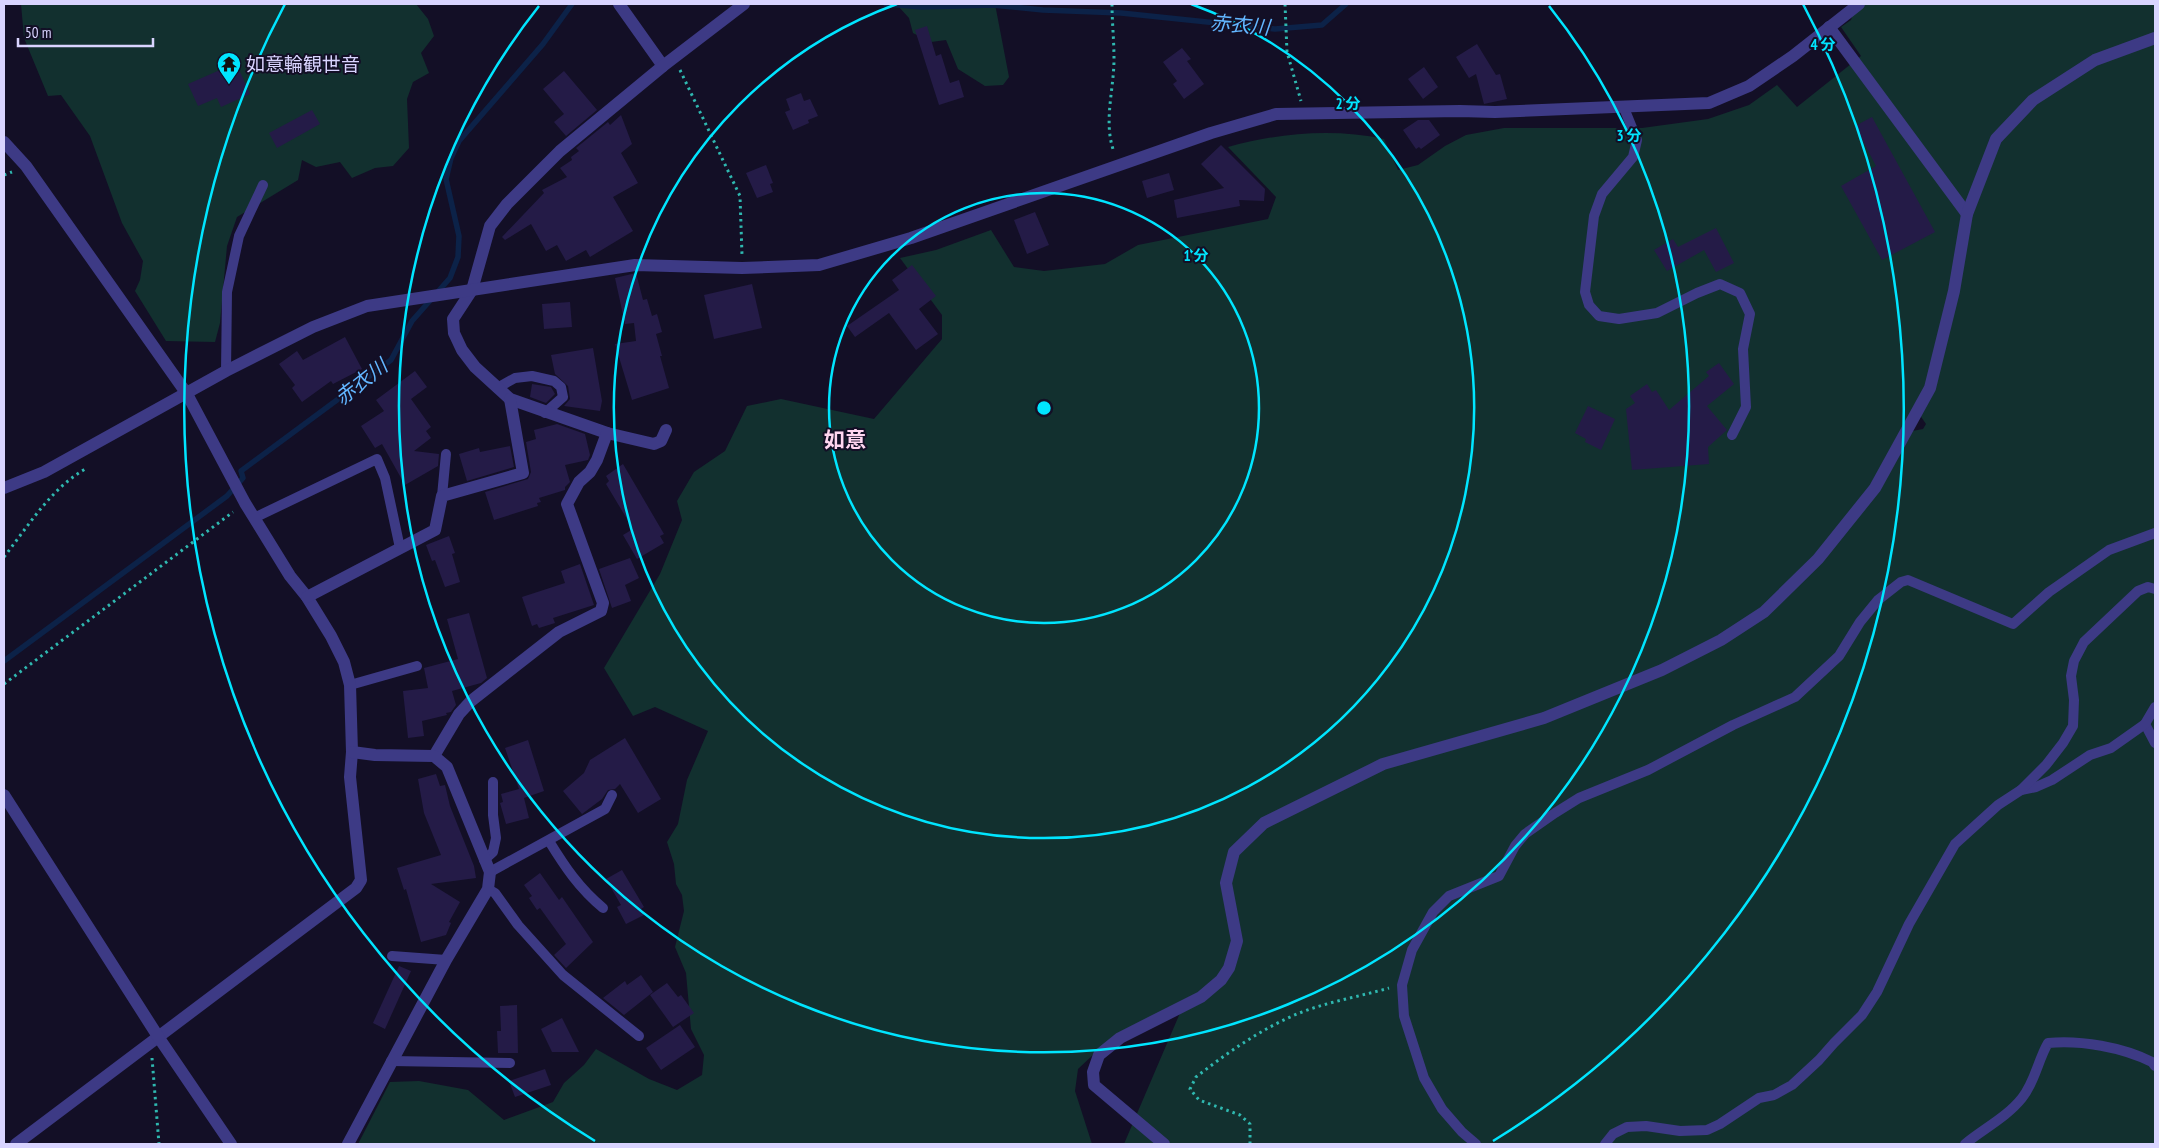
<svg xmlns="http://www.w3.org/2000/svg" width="2159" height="1148" font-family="'PT Sans Narrow','Noto Sans JP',sans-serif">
<rect width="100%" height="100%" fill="#130f26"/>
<g fill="#12302f" fill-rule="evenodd">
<polygon points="21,4 416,4 428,19 434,36 421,53 429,73 413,82 407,99 409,148 393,166 375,168 352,178 340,162 316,167 302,160 298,180 237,217 227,246 220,323 215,342 166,341 135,291 140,280 143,261 122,223 90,136 61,95 48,96 24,38"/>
<polygon points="900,4 995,4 1009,77 1003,85 985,86 958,69 946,40 931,42 913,33 909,18 899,7"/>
<path d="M1856,4H2155V1144H1124L1183,1006L1112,1037L1078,1069L1075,1091L1092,1144H358L390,1082L419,1081L468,1090L504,1120L553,1102L564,1083L584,1065L596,1049L649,1079L677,1090L702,1075L704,1055L691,1029L686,973L675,947L684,911L682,895L676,884L674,864L667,842L678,824L687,780L708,731L655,707L633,716L604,668L660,574L682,520L677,501L694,472L725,451L747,406L781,399L874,419L942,339V315L900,258L936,250L991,230L1014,267L1044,271L1105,264L1138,245L1268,219L1276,197L1228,147C1278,133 1333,128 1384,139L1398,170L1418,165L1445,146L1466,135L1504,128H1642L1708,119L1749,105L1777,85L1797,107L1861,56L1841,27L1851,20ZM1915,408L1926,424L1923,429L1907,432Z"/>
</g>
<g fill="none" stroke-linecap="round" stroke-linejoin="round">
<g stroke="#0c2248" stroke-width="5.5">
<polyline points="886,4 922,7 992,5 1043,10 1121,13 1275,29 1322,25 1346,4"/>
<polyline points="4,661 227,496 243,478 241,471 391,360 412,321 450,278 458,257 459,236 446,179 451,158 459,141 543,44 572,4"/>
</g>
</g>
<g fill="#241b47">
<polygon points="927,26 936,56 941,54 950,83 959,80 964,97 939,105 915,30"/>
<polygon points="1477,44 1496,75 1500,74 1507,99 1484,104 1476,74 1469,78 1456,57"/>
<polygon points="1182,48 1191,59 1187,61 1204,84 1184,99 1173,84 1177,81 1163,62"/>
<polygon points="236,63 250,94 221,107 217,98 198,106 188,84"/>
<polygon points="1424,67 1438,87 1423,99 1408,79"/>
<polygon points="564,71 597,110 566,136 554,122 564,114 543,89"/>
<polygon points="801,93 804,101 810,99 818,116 808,120 809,123 793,130 785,112 790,110 786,99"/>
<polygon points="312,110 320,124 277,148 269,133"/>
<polygon points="621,115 632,144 621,153 638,183 613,197 633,231 590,257 586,250 566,261 557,245 546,251 531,224 505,240 502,237 544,193 542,190 567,177 560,168 572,160 571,157 579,151 576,148 608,122 610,125"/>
<polygon points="1872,117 1935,232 1882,260 1841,186 1876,166 1855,126"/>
<polygon points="1418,120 1429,120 1440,135 1421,149 1419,147 1416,149 1403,130"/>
<polygon points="1221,145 1265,189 1264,201 1239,200 1240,206 1177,218 1174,200 1224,188 1201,164"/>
<polygon points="766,165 773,183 770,184 773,192 757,198 746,173"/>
<polygon points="1169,173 1174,190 1147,198 1142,181"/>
<polygon points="1035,212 1049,245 1027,254 1014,220"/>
<polygon points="1716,228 1734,263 1716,272 1704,250 1667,271 1654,250 1673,239 1678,247"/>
<polygon points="912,265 936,296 919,309 938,334 916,350 889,313 855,337 847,326 899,290 892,280"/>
<polygon points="636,273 643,300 647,299 652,316 657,314 662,332 656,334 662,356 660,356 669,388 632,400 615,344 636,341 634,323 625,324 615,278"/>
<polygon points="752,284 762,328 714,339 704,295"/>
<polygon points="570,302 572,327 544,329 542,304"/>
<polygon points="345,337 362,369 333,384 331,381 302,402 292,388 295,385 279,364 297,351 303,360"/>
<polygon points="593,348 602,401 600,411 564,406 570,399 568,386 555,374 551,355"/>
<polygon points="1719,363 1734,384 1707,406 1727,430 1708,447 1709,464 1632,470 1626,409 1635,403 1630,396 1647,384 1652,392 1656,390 1669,410 1709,376 1706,372"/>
<polygon points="415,371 427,387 411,399 431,427 426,431 431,438 414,451 439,454 438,466 405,485 382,444 375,448 361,426 384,411 376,400"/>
<polygon points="532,384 551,387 555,394 546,403 530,397"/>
<polygon points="1588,406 1615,419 1601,450 1585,442 1586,439 1575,433"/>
<polygon points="557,424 585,434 590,455 588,460 565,465 570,482 565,487 565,490 539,498 541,502 537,503 538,506 494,520 485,492 528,479 531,472 526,442 536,439 534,430"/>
<polygon points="510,446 514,467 467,481 459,454 479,448 480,452"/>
<polygon points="623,464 664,534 660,536 664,543 637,559 623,535 633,529 606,484 609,481 606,476"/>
<polygon points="449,536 455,553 452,554 460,582 445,587 435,560 432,561 426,545"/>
<polygon points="630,558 639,578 625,585 631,601 612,608 599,569"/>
<polygon points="580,564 594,605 553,618 555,623 539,628 537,624 532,626 522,597 565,583 561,571"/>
<polygon points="469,613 487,678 481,683 452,691 456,705 451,712 446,713 447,715 422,721 424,736 408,738 403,691 428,688 424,668 458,659 447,619"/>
<polygon points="625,738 661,799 638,813 620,784 615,789 608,790 602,799 582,814 563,791 584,773 590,760"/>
<polygon points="528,740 544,791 524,798 529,818 506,824 500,803 503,802 501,794 519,789 505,748"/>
<polygon points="436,774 440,786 445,785 450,806 474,866 476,878 431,884 460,902 449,922 451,923 446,935 421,942 406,889 404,890 397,868 441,855 424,813 418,779"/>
<polygon points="622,870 644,907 641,909 644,915 626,924 617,907 621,905 606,879"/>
<polygon points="540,873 559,900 562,897 593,942 566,968 554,955 566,944 540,908 537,910 529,898 532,896 524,885"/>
<polygon points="399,966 411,971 385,1029 373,1023"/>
<polygon points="641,975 653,992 624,1015 603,998 625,981 627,985"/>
<polygon points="667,983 678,997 681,995 694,1013 673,1027 650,995"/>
<polygon points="517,1005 518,1053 498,1053 497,1031 501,1031 500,1006"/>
<polygon points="562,1018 579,1052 552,1052 541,1029"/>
<polygon points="680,1025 695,1047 661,1070 646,1048"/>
<polygon points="545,1069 551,1085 515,1097 509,1081"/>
</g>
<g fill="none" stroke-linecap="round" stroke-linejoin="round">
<g stroke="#2fb8b0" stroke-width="3" stroke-dasharray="2.5 4" stroke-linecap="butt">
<path d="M1112,4C1112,22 1114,40 1114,59C1114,90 1103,122 1114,152"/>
<polyline points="1285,4 1287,52 1301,101"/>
<polyline points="680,70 740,196 742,255"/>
<polyline points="4,175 12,172"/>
<path d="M4,557C29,525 51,488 87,468"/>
<polyline points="4,684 233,512"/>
<polyline points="152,1058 159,1144"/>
<path d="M1250,1144V1124L1240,1115L1199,1100L1190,1089L1196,1077C1227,1053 1261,1029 1297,1014C1326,1002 1358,997 1389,988"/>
</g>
<g stroke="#3d3a85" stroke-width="10">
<polyline points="1624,108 1637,140 1633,157 1602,194 1594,216 1585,292 1589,305 1599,316 1619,319 1657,313 1697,293 1720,284 1740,293 1750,314 1743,349 1746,407 1732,435"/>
<polyline points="226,371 227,292 239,236 263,185"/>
<polyline points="497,388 515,378 532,376 554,381 561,387 563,397 545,413"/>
<polyline points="442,496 446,454"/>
<polyline points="254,518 377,459 385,478 400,548"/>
<polyline points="350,685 417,666"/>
<polyline points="2145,724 2155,743"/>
<polyline points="2021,790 2036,787 2052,780 2090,755 2111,748 2145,724 2155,707"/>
<path d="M549,841C565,867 579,888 603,908"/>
<polyline points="484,860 493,852 496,838 493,815 493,782"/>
<polyline points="490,872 605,809 612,795"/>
<polyline points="488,889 495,893 518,925 563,975 639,1036"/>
<polyline points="392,956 446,960"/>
<polyline points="391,1061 510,1063"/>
<polyline points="1476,1144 1462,1132 1442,1109 1424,1078 1404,1016 1402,985 1412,950 1433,912 1449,896 1499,876 1515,846 1525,834 1555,813 1579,798 1648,770 1733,725 1795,697 1839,656 1860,622 1878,600 1901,582 1908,580 2013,624 2049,592 2109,550 2155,533"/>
<polyline points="1605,1144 1613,1134 1627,1127 1646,1126 1680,1131 1707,1130 1720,1124 1759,1098 1774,1095 1792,1085 1819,1060 1834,1043 1862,1015 1877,992 1909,924 1955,844 1998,805 2021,790 2046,765 2063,743 2073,726 2074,700 2071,676 2074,661 2084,642 2138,591 2148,587 2155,589"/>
<path d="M1965,1144C1983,1129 2007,1117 2022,1098C2035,1082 2038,1060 2048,1043C2081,1040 2122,1047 2152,1062L2155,1066"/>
</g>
<g stroke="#3d3a85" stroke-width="12">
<polyline points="619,4 663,66"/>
<polyline points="1829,27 1967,214"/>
<polyline points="4,142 26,166 187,394 245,503 290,576 307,597 331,636 344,662 350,685 352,752 350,777 361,880 356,888 16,1144"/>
<polyline points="666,430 661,441 654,444 607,433 510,399 475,367 462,350 454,333 453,319 472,290 490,226 507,204 560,151 663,66 744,4"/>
<polyline points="4,488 44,472 226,371 313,327 367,306 635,265 742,268 819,265 911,238 1211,133 1276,114 1460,111 1495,112 1709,103 1749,86 1793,56 1859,4"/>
<polyline points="307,597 435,530 442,496 523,473 510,399"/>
<polyline points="434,756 459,714 471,701 559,632 601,611 603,603 567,504 579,482 590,472 597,460 607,433"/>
<polyline points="348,1144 446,960 488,889 490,872 447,767 434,756 375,755 352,752"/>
<polyline points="1164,1144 1094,1085 1093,1072 1099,1055 1120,1038 1201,997 1221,980 1229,968 1237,941 1226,883 1234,852 1264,823 1383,764 1544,718 1662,670 1721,640 1764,612 1818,559 1875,488 1930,388 1954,291 1967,214 1996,139 2033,100 2095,60 2155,38"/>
</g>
<polyline stroke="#3d3a85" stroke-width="12" points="4,795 159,1038 231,1144"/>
</g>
<g fill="none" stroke="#00e5ff" stroke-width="2.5">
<circle cx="1044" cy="408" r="215"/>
<path d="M1191 4A430 430 0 1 1 897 4"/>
<path d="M1549 6A645 645 0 1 1 539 6"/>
<path d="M595 1141A860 860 0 0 1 285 4M1803 4A860 860 0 0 1 1493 1141"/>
</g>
<defs>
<g id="temple-pin" transform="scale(1.25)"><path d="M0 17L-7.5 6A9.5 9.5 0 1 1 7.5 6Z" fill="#00e5ff" stroke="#130f26"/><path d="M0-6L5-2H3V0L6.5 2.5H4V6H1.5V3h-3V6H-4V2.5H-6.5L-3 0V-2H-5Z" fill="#111"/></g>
</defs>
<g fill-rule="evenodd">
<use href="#temple-pin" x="229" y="64"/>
</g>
<g text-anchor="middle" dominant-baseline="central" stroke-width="4" stroke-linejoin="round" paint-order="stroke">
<g font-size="19" fill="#d9d4ff" stroke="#130f26" text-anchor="start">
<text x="246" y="64">如意輪観世音</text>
</g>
<g font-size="20" font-style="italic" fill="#62b6ff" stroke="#130f26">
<text transform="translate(1240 25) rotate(5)">赤衣川</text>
<text transform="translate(361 382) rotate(-38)">赤衣川</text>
</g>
<g font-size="21" font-weight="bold" fill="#ffd6f0" stroke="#130f26">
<text x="845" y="439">如意</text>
</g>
</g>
<circle cx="1044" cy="408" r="8" fill="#00e5ff" stroke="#130f26" stroke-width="2.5"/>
<g font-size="15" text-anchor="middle" font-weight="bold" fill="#00e5ff" stroke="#130f26" stroke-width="4" stroke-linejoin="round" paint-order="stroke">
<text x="1823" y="50">4 分</text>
<text x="1348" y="109">2 分</text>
<text x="1629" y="141">3 分</text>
<text x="1196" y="261">1 分</text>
</g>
<rect width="2159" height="1148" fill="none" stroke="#d9d4ff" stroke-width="10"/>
<path d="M18 38v8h135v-8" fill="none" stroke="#d9d4ff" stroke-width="2.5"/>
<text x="25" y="38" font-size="15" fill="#d9d4ff" stroke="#130f26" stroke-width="4" paint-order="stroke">50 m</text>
</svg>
